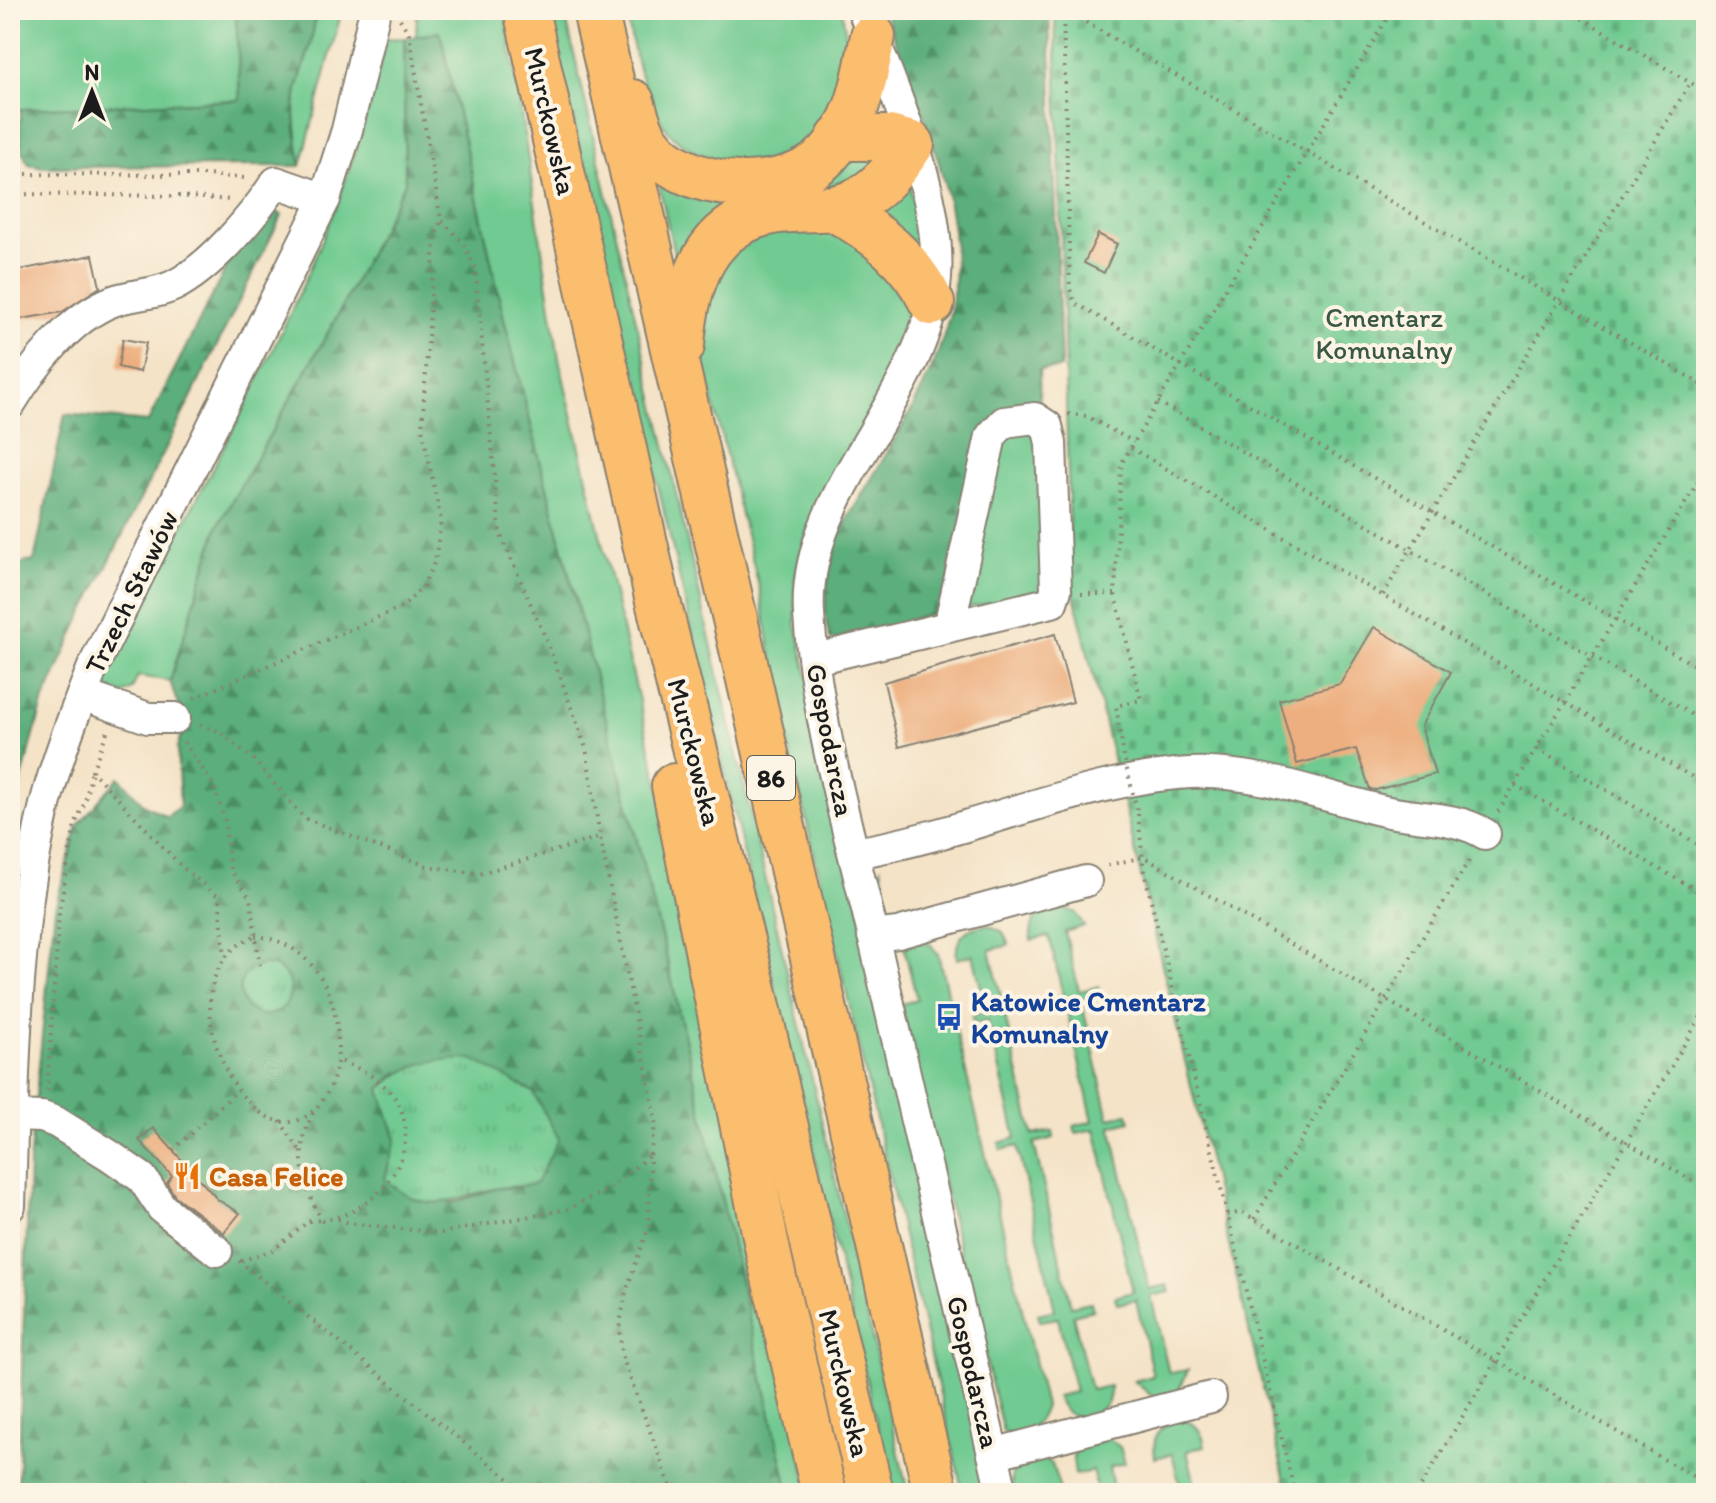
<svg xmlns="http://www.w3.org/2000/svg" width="1716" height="1503" font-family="Itim,sans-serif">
<defs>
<pattern id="forest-firs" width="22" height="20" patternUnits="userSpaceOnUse" patternTransform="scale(2)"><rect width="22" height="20" fill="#5cae7b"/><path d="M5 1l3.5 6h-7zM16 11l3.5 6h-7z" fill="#4b8d64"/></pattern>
<pattern id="cemetery-stones" width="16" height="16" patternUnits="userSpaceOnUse" patternTransform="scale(2)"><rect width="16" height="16" fill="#71ca91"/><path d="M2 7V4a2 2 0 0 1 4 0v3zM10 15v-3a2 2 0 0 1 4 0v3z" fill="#61ad7c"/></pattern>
<pattern id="park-tufts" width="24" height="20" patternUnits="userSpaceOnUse" patternTransform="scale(2)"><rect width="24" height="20" fill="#71ca91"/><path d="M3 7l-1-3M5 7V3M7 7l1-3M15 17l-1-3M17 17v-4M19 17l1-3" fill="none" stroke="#61ad7c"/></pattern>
</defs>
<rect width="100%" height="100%" fill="#fcf5e5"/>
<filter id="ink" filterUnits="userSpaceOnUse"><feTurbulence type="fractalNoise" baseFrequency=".0125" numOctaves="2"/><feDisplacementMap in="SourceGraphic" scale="16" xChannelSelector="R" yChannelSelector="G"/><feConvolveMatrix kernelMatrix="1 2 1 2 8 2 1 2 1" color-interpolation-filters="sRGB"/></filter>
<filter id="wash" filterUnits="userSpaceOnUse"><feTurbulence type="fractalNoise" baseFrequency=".006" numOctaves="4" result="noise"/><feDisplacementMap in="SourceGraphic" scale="32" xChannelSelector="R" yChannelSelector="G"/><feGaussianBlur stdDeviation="1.8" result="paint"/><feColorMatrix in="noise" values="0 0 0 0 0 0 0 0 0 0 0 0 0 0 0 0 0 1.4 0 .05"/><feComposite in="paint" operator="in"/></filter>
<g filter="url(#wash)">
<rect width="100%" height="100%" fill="#f4e3c7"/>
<g fill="#71ca91" stroke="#467356" stroke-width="2">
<polygon points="10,10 236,10 240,100 10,110"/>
<path d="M315,10H342L301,166C298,142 292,114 297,90C304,62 315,40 315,10Z"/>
<polygon points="417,10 505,10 559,359 690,919 809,1493 789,1493 665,951 504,319 440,33 416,36"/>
<polygon points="547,10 564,10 908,1493 893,1493"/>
<path d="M625,10H842C845,34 853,65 846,89C843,96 837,104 833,110C827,119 821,133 813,140C774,172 700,170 667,130C642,99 634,48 625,10Z"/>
<path d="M404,38L405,183L338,315L218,526L170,681L138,676L132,689L123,694L103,686C201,473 337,272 386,39Z"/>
<polygon points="864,147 878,166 823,194 814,180"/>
<polygon points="656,171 756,199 677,267"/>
<polygon points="908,179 917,218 918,247 861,210"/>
<polygon points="844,228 911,299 910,327 904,347 808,527 795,578 796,624 990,1493 963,1493 781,711 760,591 696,333 705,288 754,229"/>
<polygon points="1020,428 1041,438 1046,592 966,608 995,446"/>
<polygon points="881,868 890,914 880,905 875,880"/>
<path d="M1053,906L1075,912L1084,926L1065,932L1079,991L1098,987L1100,994L1081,999L1109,1118L1128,1114L1130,1121L1111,1126L1149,1289L1168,1285L1170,1292L1151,1296L1169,1373L1188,1370L1178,1392L1153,1397L1134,1381L1153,1376L1136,1300L1117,1304L1115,1297L1133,1292L1095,1129L1076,1133L1074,1126L1093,1121L1065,1002L1046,1006L1044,1000L1063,995L1049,936L1031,940C1030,923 1036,911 1053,906Z"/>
<path d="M988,925L1003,932L1009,945L990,950L1004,1008L1022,1004L1024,1011L1005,1016L1033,1135L1053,1131L1054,1138L1034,1143L1071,1306L1091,1302L1093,1310L1073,1315L1091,1390L1110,1386C1111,1409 1100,1411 1081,1418C1068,1416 1061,1409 1057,1396L1075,1392L1058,1318L1040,1321L1038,1314L1055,1310L1017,1146L1001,1150L999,1143L1016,1138L988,1020L973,1023L972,1016L987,1012L973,955L957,959C954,937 967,926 988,925Z"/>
<path d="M918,941L930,944L938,954L1045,1406C1039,1425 1025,1440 1003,1432L901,1004L917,1000L904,947Z"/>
<polygon points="766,1146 770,1148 849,1493 840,1493"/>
<path d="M1178,1419C1195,1422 1202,1429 1205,1446L1187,1451L1197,1493H1182L1172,1454L1155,1458C1152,1435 1157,1427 1178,1419Z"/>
<polygon points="1108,1438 1120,1447 1125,1463 1109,1467 1114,1493 1098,1493 1092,1471 1075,1475 1073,1457 1078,1446"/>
<path d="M1040,1455L1052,1464L1061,1493H1013C1010,1463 1012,1463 1040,1455Z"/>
</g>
<g fill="url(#forest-firs)" stroke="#3c654c" stroke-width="2" fill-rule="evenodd">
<path d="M236,10H315C315,40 304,62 297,90C292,114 298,142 301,166L43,167L29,164C17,148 20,128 21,109L240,100Z"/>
<path d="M884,10H1049L1061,368L1039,370L1040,406L1000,414L939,612L917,618L903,632L831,640C818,608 830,561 841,530C877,467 923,402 945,332C979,225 919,109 884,10Z"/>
<path d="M440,32L504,319L665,951L789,1493H18L29,1163L55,908L78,825L119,777L143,804L167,817L180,806L177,748L184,723L170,681L218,526L338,315L405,183L404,38ZM398,1072L519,1188H498L452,1203L385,1179L396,1139L380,1089Z"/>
<polygon points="275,211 282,215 78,624 44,700 10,821 10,565 34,561 65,414 148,422 232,256 265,213"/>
</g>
<polygon fill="url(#cemetery-stones)" stroke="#467356" stroke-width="2" points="1055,10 1706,10 1706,1493 1288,1493 1071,582"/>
<g fill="url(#park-tufts)" stroke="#467356" stroke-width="2">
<circle cx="265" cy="990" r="25"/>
<path d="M472,1059L533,1092L559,1139L536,1183C523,1187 511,1186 498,1188C449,1197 431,1220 385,1179L396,1139L380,1089C412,1060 430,1060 472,1059Z"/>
</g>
<g id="blocks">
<g fill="#edaf7f">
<polygon points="1098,234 1117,244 1104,273 1084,263"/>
<polygon points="93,255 100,287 62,312 10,321 10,272"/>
<polygon points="123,339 146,343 140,372 118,367"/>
<polygon points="1374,627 1451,672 1421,726 1435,774 1376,790 1370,789 1356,749 1297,764 1279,700 1340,684"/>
<polygon points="1055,634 1073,702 899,747 884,682"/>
<polygon points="153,1128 218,1200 240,1213 224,1233 175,1196 167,1183 172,1176 139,1140"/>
</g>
</g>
</g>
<g filter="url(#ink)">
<use href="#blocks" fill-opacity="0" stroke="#888072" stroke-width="2"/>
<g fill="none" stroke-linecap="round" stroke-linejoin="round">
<g stroke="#888072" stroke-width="34">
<g id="minor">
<path d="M863,10C892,90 942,191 936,278C926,400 801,491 809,614C815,715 848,828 871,926C914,1115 959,1304 1002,1493"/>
<path d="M10,404C33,366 70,317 113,301C131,294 155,295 173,286C210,268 254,216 276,182L325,199"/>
<polyline points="815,659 1052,602 1056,590 1051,443 1047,426 1035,418 1004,422 991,436 949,627"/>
<polyline points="82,695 148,718 175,718"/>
<path d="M854,853C964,836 1080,779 1190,773C1256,770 1318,795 1380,810C1415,819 1454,815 1485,834"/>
<polyline points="873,936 898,933 1086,881"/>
<polyline points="13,1116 42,1117 56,1122 109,1155 142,1178 162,1208 217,1251"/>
<path d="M10,1206C14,1073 14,935 45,805C57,758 75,712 93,667L325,199L347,130L375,10"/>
<polyline points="993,1454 1211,1397"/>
</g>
</g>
<g stroke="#888072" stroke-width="48">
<g id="highway">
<polyline points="526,10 657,597 752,981 871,1493"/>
<polyline points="595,10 936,1493"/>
<path d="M632,102C636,114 640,132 648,142C683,193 785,198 827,155C860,120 864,80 873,36"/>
<path d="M834,209C876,232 911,259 932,303"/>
<path d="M682,346C686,286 704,223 773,212C799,207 827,213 851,203C879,191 896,168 912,144L889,138H839"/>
<polyline points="674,786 769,1256 824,1493"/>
</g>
</g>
<g stroke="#888072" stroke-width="4" stroke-dasharray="2 6" stroke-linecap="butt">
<polyline points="1063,10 1070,289 1075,303 1706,672"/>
<polyline points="1065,10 1706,387"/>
<polyline points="1568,10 1706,92"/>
<polyline points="400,19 409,34 441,220 463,242 475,267 500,533 548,644 586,748 600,837 656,1120 650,1155 649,1226 626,1291 619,1329 623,1359 673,1493"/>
<polyline points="10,110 14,174"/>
<polyline points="10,174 206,175 245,178"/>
<polyline points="10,194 177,196 231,200"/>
<polyline points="1158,402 1706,723"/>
<polyline points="1068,414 1086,416 1134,442"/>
<polyline points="1131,448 1706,785"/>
<polyline points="1081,594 1115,594"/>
<polyline points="1383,595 1690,83"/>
<polyline points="194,698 404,606 423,586 435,561 441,521 422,428 435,238 441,220"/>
<polyline points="200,725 219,731 253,759 304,818 427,866 479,874 600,837"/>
<polyline points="107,732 92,771 182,867 219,897 225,956"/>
<polyline points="184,742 214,786 225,821 230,869 250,898 260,965"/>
<polyline points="1537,749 1706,849"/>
<polyline points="1124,757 1116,706 1141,700 1115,594 1121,464 1392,10"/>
<polyline points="1515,785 1706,896"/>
<polyline points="1498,812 1706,469"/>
<polyline points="1138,814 1144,871 1295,1493"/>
<polyline points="1108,865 1144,857 1706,1189"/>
<path d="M255,936C310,941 339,993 338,1045C338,1068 333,1090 317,1107C254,1178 150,977 255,936Z"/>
<polyline points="47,1091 59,913 75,824 85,802 92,771"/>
<path d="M313,1113C294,1151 301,1185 322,1220C374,1215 425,1156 398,1103C386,1081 360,1068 338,1060"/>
<polyline points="280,1121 301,1152"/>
<polyline points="173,1150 236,1092"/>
<polyline points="1227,1215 1242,1212 1706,1484"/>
<polyline points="338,1219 348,1223 441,1233 568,1209 609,1189 650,1155"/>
<polyline points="1254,1219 1471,857"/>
<polyline points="239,1261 526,1493"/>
<polyline points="241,1261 273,1250 309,1221 322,1220"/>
<polyline points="1417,1493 1706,1008"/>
</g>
<use href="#minor" stroke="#fff" stroke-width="30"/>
<use href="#highway" stroke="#fbbd6e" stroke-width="44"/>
<polyline stroke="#888072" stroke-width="4" stroke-dasharray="2 6" stroke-linecap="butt" points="1125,761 1138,814"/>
</g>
</g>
<defs>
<g id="bus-bare" transform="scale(2.16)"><path d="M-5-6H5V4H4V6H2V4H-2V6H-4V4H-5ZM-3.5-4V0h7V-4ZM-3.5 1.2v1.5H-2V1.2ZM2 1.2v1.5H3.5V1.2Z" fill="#1a4fb4" stroke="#fcf5e5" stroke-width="2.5" paint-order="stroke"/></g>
<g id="restaurant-bare" transform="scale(2.16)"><path d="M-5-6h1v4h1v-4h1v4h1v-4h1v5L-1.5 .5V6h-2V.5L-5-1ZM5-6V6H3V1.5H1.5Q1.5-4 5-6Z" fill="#e8710a" stroke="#fcf5e5" stroke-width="2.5" paint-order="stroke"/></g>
</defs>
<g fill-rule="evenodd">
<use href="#bus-bare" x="949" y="1017"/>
<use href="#restaurant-bare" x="187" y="1176"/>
</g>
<g text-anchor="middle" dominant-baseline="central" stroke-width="8" stroke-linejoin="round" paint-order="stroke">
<rect fill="#fcf5e5" stroke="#5f5d58" stroke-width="2" x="747" y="756" width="48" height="44" rx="6"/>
<g font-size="26" font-weight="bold" fill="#1c1c1c">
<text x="771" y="778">86</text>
</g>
<g font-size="28" fill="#1c1c1c" stroke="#fcf5e5">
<text transform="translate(551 121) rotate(77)">Murckowska</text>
<text transform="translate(131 592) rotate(-64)">Trzech Stawów</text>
<text transform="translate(831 740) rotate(79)">Gospodarcza</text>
<text transform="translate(695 752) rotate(76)">Murckowska</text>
<text transform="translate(974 1372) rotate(77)">Gospodarcza</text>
<text transform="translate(845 1383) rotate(77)">Murckowska</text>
</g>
<g font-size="28" fill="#3a5945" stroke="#fcf5e5">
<text x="1384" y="317">Cmentarz<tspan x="1384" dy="32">Komunalny</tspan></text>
</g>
<g font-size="28" font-weight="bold" fill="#164399" stroke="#fcf5e5" text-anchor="start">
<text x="971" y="1001">Katowice Cmentarz<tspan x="971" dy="32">Komunalny</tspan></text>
</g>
<g font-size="28" font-weight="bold" fill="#c56008" stroke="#fcf5e5" text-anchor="start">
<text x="209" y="1176">Casa Felice</text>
</g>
</g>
<rect width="1716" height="1503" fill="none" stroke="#fcf5e5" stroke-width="40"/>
<g transform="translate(92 92)" stroke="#fcf5e5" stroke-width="6" paint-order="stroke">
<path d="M0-6L14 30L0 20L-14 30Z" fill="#1c1c1c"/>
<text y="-12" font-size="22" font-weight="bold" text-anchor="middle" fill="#1c1c1c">N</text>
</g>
</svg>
